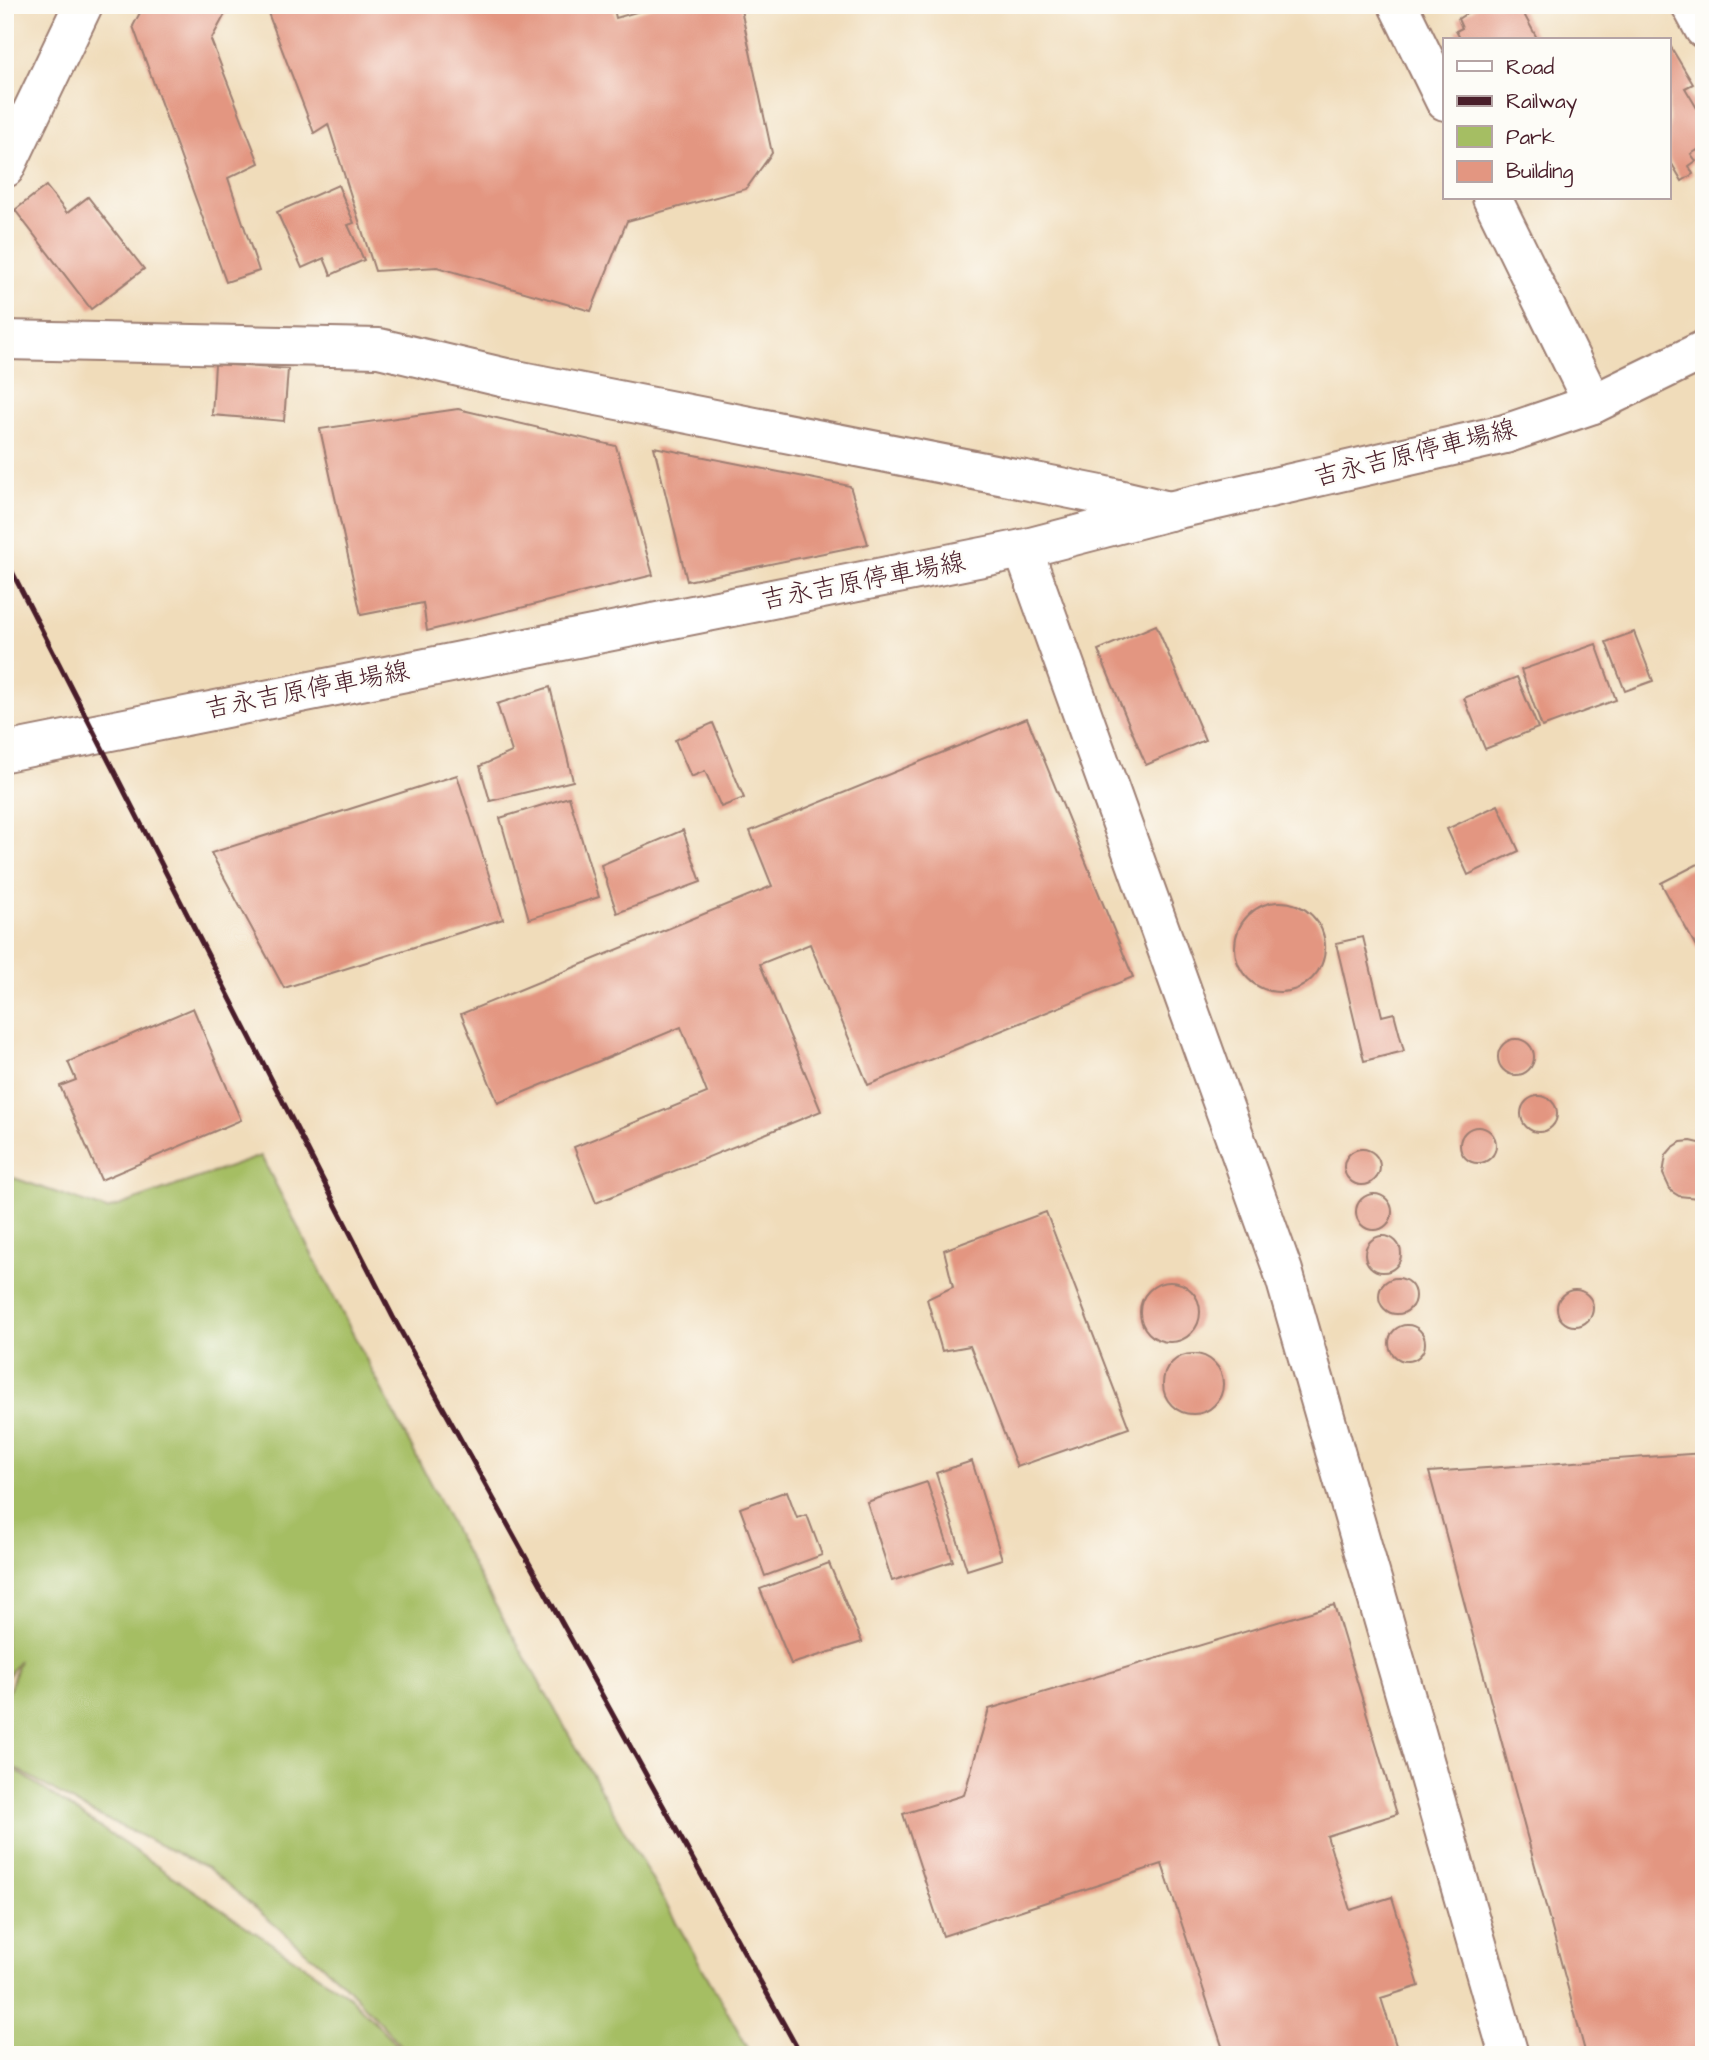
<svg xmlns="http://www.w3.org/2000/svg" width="1709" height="2060" font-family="'Architects Daughter','Klee One',sans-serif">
<rect width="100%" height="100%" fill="#fdfcf7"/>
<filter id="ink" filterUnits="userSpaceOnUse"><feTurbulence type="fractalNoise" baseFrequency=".0143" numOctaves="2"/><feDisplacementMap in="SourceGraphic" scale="14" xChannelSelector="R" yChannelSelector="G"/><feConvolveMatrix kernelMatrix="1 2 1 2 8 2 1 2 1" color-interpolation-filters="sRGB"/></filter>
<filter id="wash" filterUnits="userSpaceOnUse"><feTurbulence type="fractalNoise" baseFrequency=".00686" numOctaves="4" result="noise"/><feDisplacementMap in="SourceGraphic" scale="28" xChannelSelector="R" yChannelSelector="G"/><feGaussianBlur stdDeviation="1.57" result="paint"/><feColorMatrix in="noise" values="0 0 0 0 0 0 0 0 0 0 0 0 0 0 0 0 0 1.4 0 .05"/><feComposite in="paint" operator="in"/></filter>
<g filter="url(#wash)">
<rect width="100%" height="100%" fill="#f0dcba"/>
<g fill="#a5be63" stroke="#786e47" stroke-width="2">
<polygon points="261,1156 474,1568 752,2055 410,2055 342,1982 208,1868 85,1809 5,1762 5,1704 19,1660 5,1681 5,1175 107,1210"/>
<polygon points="5,1763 349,1996 407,2055 5,2055"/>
</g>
<g id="blocks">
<g fill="#e39681">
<polygon points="144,5 230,5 211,40 259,163 228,178 259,271 226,282 133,26"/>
<polygon points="265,5 613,5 616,18 660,5 740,5 772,153 746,189 627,221 591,311 437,267 375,271 328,124 314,133"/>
<polygon points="1480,5 1519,5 1538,40 1461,40 1456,31 1462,28 1458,19"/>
<polygon points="1669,44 1693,84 1685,88 1704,120 1704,146 1691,154 1696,161 1689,166 1693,174 1682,181 1669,159"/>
<polygon points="338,185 354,223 348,225 364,260 331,275 324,258 302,268 277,212"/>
<polygon points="46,186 67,213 88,197 144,269 91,309 15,210"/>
<polygon points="215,364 288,369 284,421 212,415"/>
<polygon points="458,409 616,446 653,575 427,631 423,603 361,615 320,429"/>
<polygon points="654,447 850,486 868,544 687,581"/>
<polygon points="1156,625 1205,740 1146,765 1098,650"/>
<polygon points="1634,632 1653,681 1625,691 1606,642"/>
<polygon points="1596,644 1616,700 1542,727 1521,670"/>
<polygon points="1517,677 1538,728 1485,749 1464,698"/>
<polygon points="550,687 573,781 490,801 480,766 512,752 497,704"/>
<polygon points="1027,718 1133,977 868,1085 810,944 760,964 821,1111 596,1203 574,1147 707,1093 681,1027 498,1103 461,1014 772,886 750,831"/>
<polygon points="713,723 744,798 721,807 705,771 691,777 675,740"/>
<polygon points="457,775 503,919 284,988 211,853"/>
<polygon points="569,797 599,897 529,919 500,818"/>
<polygon points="1498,805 1519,851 1468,875 1447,829"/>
<polygon points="683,830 701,882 617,913 601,865"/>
<polygon points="1704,861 1704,961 1661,883"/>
<circle cx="1280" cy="947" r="45"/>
<polygon points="1363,937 1382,1016 1394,1013 1404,1051 1364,1061 1336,943"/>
<polygon points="193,1008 241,1120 101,1180 60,1086 76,1080 68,1062"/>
<circle cx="1516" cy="1057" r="18"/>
<circle cx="1539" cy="1114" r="18"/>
<circle cx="1478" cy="1145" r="18"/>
<polygon points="1691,1141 1704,1144 1704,1196 1698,1198 1679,1196 1671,1191 1663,1174 1666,1155 1672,1148 1681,1142"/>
<circle cx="1362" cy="1167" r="18"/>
<circle cx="1374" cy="1212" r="18"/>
<polygon points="1046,1212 1129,1428 1017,1467 970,1346 942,1351 927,1299 953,1287 944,1250"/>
<circle cx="1383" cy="1254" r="18"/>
<circle cx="1397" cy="1296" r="18"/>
<circle cx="1170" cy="1312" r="30"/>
<circle cx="1575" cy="1308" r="18"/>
<circle cx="1407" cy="1343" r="18"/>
<circle cx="1193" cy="1384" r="30"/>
<polygon points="1704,1453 1704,2055 1586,2055 1429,1472"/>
<polygon points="972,1461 1002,1559 967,1570 936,1473"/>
<polygon points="927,1482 953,1561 892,1581 867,1502"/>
<polygon points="787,1491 797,1518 807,1515 822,1555 765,1576 740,1508"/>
<polygon points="829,1563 862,1642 791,1664 760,1589"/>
<polygon points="1334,1605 1397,1814 1327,1836 1350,1910 1392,1897 1419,1986 1381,1998 1399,2055 1225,2055 1162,1864 943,1936 903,1814 964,1795 989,1709"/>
</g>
</g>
</g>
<g filter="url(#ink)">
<use href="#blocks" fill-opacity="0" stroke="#9d7e72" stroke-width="2"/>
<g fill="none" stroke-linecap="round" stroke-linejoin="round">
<g stroke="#9d7e72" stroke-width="42">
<g id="street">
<polyline points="1398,5 1445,101"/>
<polyline points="1691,5 1704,29"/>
<polyline points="5,168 83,5"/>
<polyline points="1492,198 1593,404"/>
<polyline points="5,340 379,348 506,378 1101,495 1169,511"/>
<polyline points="1023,549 1283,1271 1509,2055"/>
</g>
</g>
<g stroke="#9d7e72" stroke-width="42">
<polyline id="secondary" points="5,752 1023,549 1169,511 1505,434 1593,404 1704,350"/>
</g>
<use href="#street" stroke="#fff" stroke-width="38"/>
<use href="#secondary" stroke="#fff" stroke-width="38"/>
<polyline stroke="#4a1f2b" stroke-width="5" points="5,558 393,1317 801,2055"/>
</g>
</g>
<g text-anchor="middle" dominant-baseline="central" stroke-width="5" stroke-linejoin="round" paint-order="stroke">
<g font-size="26" fill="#4a1f2b" stroke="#fdfcf7">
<text transform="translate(1415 453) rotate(-14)">吉永吉原停車場線</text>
<text transform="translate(863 581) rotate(-11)">吉永吉原停車場線</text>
<text transform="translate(307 690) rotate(-11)">吉永吉原停車場線</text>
</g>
</g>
<rect width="1709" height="2060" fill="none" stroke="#fdfcf7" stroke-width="28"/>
<rect x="1443" y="38" width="228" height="161" fill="#fdfcf7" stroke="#b5a4a5" stroke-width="2"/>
<rect x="1457" y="61" width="35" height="10" fill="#ffffff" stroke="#b5a4a5" stroke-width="2"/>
<text x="1506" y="74" font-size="21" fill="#4a1f2b">Road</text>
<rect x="1457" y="96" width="35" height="10" fill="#4a1f2b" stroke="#b5a4a5" stroke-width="2"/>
<text x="1506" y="108" font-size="21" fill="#4a1f2b">Railway</text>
<rect x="1457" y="126" width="35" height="21" fill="#a5be63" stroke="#b5a4a5" stroke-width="2"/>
<text x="1506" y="144" font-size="21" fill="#4a1f2b">Park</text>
<rect x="1457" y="161" width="35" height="21" fill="#e39681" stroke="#b5a4a5" stroke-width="2"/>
<text x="1506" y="178" font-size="21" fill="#4a1f2b">Building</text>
</svg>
